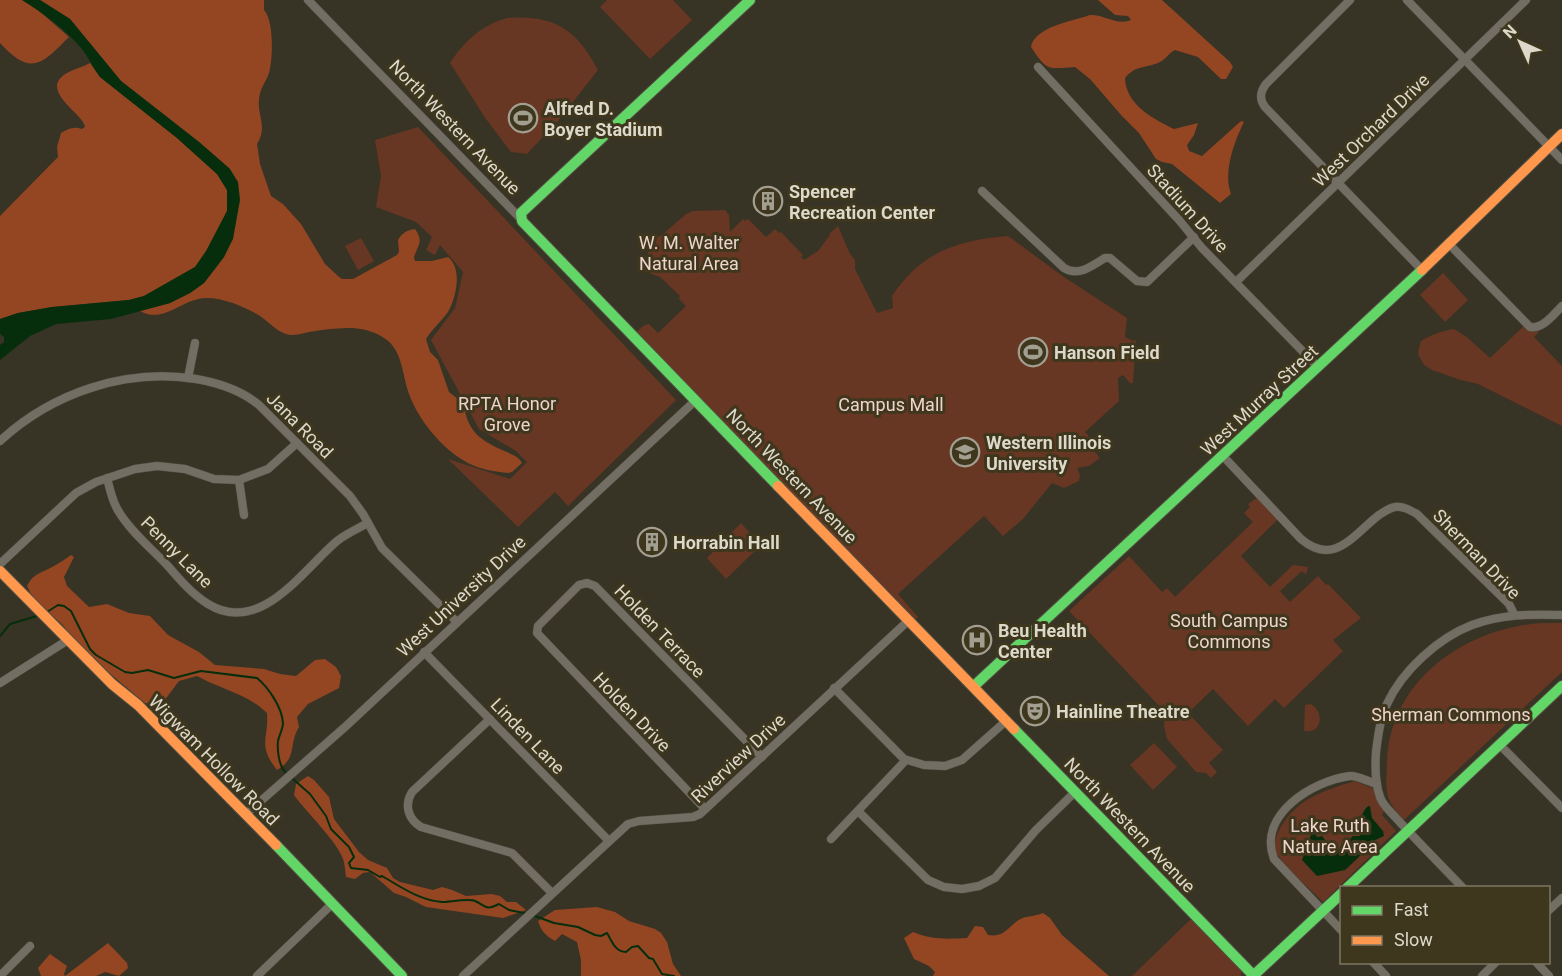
<svg xmlns="http://www.w3.org/2000/svg" width="1562" height="976" font-family="Roboto,sans-serif">
<rect width="100%" height="100%" fill="#373325"/>
<g fill="#673723">
<polygon points="607,0 673,0 692,20 650,59 600,7"/>
<path d="M507,18C555,15 576,29 598,70L558,121L527,154L511,152L486,119L450,63C464,41 482,25 507,18Z"/>
<polygon points="418,127 676,400 568,506 555,492 518,527 448,459 510,479 527,462 516,451 479,429 431,340 455,308 463,272 440,245 435,255 426,250 432,237 416,222 376,207 381,176 375,140"/>
<path d="M725,210L729,215L730,232L743,219L745,221L748,219L766,237L775,229L779,233L781,232L803,255L801,257L804,260L818,251L830,235L829,234L838,226L850,254L855,260V269L877,313L893,308L892,296C921,252 958,240 1008,236L1064,277L1127,318L1125,337L1133,341L1136,340L1133,383H1130L1123,375L1118,378L1119,401L1085,432L1088,435V443L1100,458L1089,466L1077,468L1080,475L1079,481L1064,488L1052,483L1023,519L1003,536L984,516L898,594L918,617L912,623L633,335L643,326L649,324L658,333L686,306L679,299L680,296L660,277L644,271L649,248L654,239L663,234L686,214L693,211Z"/>
<polygon points="361,238 374,261 358,270 345,246"/>
<polygon points="1443,273 1468,300 1445,322 1420,295"/>
<path d="M1526,324L1539,332L1534,337L1562,366V426L1478,384L1461,380L1432,370L1424,365L1419,356L1418,352L1421,341C1431,335 1441,331 1454,329L1468,338L1490,358Z"/>
<polygon points="1260,496 1280,517 1241,556 1270,587 1293,565 1308,567 1307,572 1305,574 1302,571 1280,591 1290,602 1318,576 1326,585 1328,584 1361,618 1333,640 1343,651 1284,708 1275,699 1248,726 1213,689 1188,713 1223,750 1209,763 1217,772 1211,778 1206,773 1196,772 1167,739 1164,726 1165,712 1069,611 1129,556 1162,592 1167,588 1175,597 1253,522 1244,513 1250,507 1248,504"/>
<polygon points="741,523 761,545 726,579 707,558"/>
<path d="M1542,623H1562V672L1404,820C1383,798 1386,791 1387,762C1390,680 1465,628 1542,623Z"/>
<path d="M1311,704C1325,713 1322,734 1304,731L1305,705Z"/>
<polygon points="1154,743 1177,767 1153,790 1130,765"/>
<path d="M1355,781L1374,789L1384,811L1382,815L1396,831L1323,902C1312,890 1281,865 1276,851C1272,843 1278,832 1282,825C1299,798 1325,790 1355,781Z"/>
<polygon points="1192,918 1241,969 1241,976 1132,976"/>
</g>
<g fill="#944623">
<path d="M0,0H22L38,10L69,37C42,64 31,77 0,43Z"/>
<path d="M40,0H264V10C274,20 273,59 269,73C266,82 260,88 259,99C257,116 268,126 257,144L260,164L271,196L283,204L301,224L325,264L338,276L342,279H353L397,255L399,252L398,240C402,233 407,230 415,229C424,241 418,245 414,257L415,261H432L448,257C463,269 456,298 448,312C441,322 432,329 426,339L430,352L438,360L449,392L464,404C467,432 481,441 507,452C514,456 518,456 522,463L512,472L508,473C496,472 479,469 468,463C443,450 417,419 408,391C401,368 402,345 377,334C356,324 331,329 309,332C304,333 297,335 291,335C279,334 270,323 260,316C246,307 222,297 204,298C181,300 163,324 140,311L170,303L190,293L204,283L224,257L230,169L199,142L121,81L70,19Z"/>
<path d="M1098,0H1162L1230,62L1233,67L1226,79H1221L1198,57L1175,50C1169,53 1166,59 1160,62C1145,69 1137,64 1125,78C1126,105 1152,118 1174,129L1198,123L1194,135L1187,145L1189,151L1202,156L1241,121L1244,122C1234,142 1223,172 1231,194L1220,203L1172,164L1162,162L1156,159L1139,133L1122,116L1090,79L1075,67C1047,69 1047,71 1031,47C1034,27 1073,21 1090,15C1104,14 1117,26 1131,20L1128,16L1115,15Z"/>
<path d="M90,63L100,77L177,138L217,174L227,190V211L207,251L195,267L144,296L129,300L52,307L18,313L0,319V216L58,157L57,147L61,133C68,129 73,126 82,129L85,127C84,114 37,90 67,73C74,69 83,67 90,63Z"/>
<path d="M71,555L74,557L64,577L67,586L89,607L107,604L129,613L150,616L168,635L199,652L215,665L264,669L280,674L296,676L315,660L325,659L336,667L341,676L339,688L308,704L297,717L299,727C288,745 298,758 277,770C257,745 269,739 267,713C248,694 220,689 197,676L179,681L161,705L145,703L101,666L77,644L62,624L34,600L27,586C33,573 44,572 54,566C60,563 65,559 71,555Z"/>
<path d="M308,776L314,780L329,797L334,819L359,852L368,860L387,868L393,878L400,882L433,890L442,887L452,890L466,896L492,894L500,896L507,902H516L526,910L503,918L426,907L406,897L394,893L370,872L363,873L355,879L346,877C345,871 345,864 343,859C336,840 307,813 294,795L296,784Z"/>
<path d="M597,907L615,912L629,921L655,929L661,933L667,942L673,964L681,976H581V960L577,942L562,934L555,941C546,936 541,931 538,921L555,910Z"/>
<path d="M1043,913L1050,918L1062,935L1109,976H933L935,972L929,966L914,959L904,938L913,932C932,940 947,939 967,938L975,926L983,927L988,935C1007,938 1009,923 1023,918C1029,916 1036,916 1043,913Z"/>
<polygon points="108,943 127,963 128,968 119,976 105,972 96,976 41,976 38,968 50,954 67,966 64,974 65,976"/>
</g>
<g fill="#062e0c">
<path d="M22,0H40L70,19L121,81L199,142L230,169L238,182L240,200L233,239L224,257L204,283L190,293L170,303L111,319L56,324L30,336L0,360V345L4,342V337L0,334V319L18,313L52,307L129,300L144,296L195,267L206,251L227,211V190L217,174L177,138L100,77C93,68 89,58 82,49C66,30 43,13 22,0Z"/>
<path d="M1368,806H1370L1372,818L1383,831L1384,836L1369,843L1358,858L1345,870L1317,876L1302,860L1313,829L1317,830L1316,835L1317,837L1322,836L1330,846L1339,850L1353,836H1360L1362,832C1358,823 1361,813 1368,806Z"/>
</g>
<g fill="none" stroke-linecap="round" stroke-linejoin="round">
<g stroke="#062e0c" stroke-width="2">
<path d="M47,612L58,605L64,606L71,611L90,649L96,655L125,672L132,673L148,670L174,678L201,671L257,678C268,687 282,707 283,723C283,729 279,735 278,741C277,751 279,766 286,773"/>
<polyline points="0,636 10,624 37,616"/>
<path d="M293,779L310,794L326,816L331,829L349,847L354,857L349,863L351,868L368,870L380,877L382,876C401,887 419,900 442,902C449,902 469,898 475,901C486,906 485,911 499,904L509,910L524,913"/>
<path d="M535,916L554,923L578,927L595,935L601,936L607,933C612,941 615,952 626,952L632,947L638,946L649,958L653,959L662,974L674,976"/>
</g>
<g stroke="#534f43" stroke-width="9">
<g id="street">
<polyline points="308,0 520,218"/>
<path d="M1350,0L1266,84C1260,92 1259,99 1265,107L1422,270"/>
<polyline points="1407,0 1562,160"/>
<polyline points="1038,67 1179,220 1202,248 1318,367"/>
<path d="M982,191L1064,268C1079,277 1091,266 1105,258H1110L1137,281L1147,282L1194,237"/>
<path d="M1448,243L1530,327C1543,329 1553,315 1562,306"/>
<polyline points="1236,282 1526,0"/>
<polyline points="188,378 195,343"/>
<path d="M0,441C52,393 125,368 196,379C219,383 241,390 259,405L350,496L363,514L382,548L457,622"/>
<path d="M1222,455L1301,539C1334,567 1353,535 1379,515C1384,512 1389,508 1395,507C1403,506 1410,510 1417,514L1509,604L1514,614"/>
<path d="M107,478C110,489 112,502 119,512C131,532 152,549 168,566C180,580 192,594 208,604C260,636 302,571 337,541C346,534 357,529 368,523"/>
<polyline points="239,480 244,515"/>
<polyline points="0,564 76,493 96,482 135,469 157,466 185,469 214,479 239,480 268,469 297,443"/>
<polyline points="424,652 609,841"/>
<polyline points="0,683 68,640"/>
<polyline points="834,688 904,759 924,765 945,766 962,760 1006,721"/>
<path d="M490,719L412,792C404,805 408,819 421,827L512,853L552,893"/>
<polyline points="1499,744 1562,808"/>
<polyline points="705,809 537,633 538,626 579,585 587,583 595,586 762,757"/>
<polyline points="859,812 928,880 944,887 962,889 979,886 995,878 1036,830 1075,792"/>
<polyline points="246,814 345,727 696,400"/>
<polyline points="831,839 906,760"/>
<path d="M1463,888C1441,865 1418,842 1397,819C1391,812 1383,806 1380,797C1375,783 1375,767 1376,752C1378,736 1380,719 1387,704C1402,671 1438,638 1472,625C1502,614 1531,614 1562,615"/>
<polyline points="1548,911 1562,898"/>
<path d="M1342,931L1274,859C1257,815 1312,781 1350,776C1357,775 1369,782 1377,784"/>
<polyline points="1373,962 1386,976"/>
<polyline points="1536,962 1549,976"/>
<polyline points="0,976 30,946"/>
<polyline points="257,976 332,904"/>
<polyline points="463,976 628,824 639,821 693,817 700,814 909,620"/>
<polyline points="1482,976 1496,962"/>
</g>
</g>
<g stroke="#534f43" stroke-width="12">
<g id="fast">
<polyline points="750,0 521,213 522,221 778,486"/>
<polyline points="974,686 1422,270"/>
<polyline points="1014,729 1253,975"/>
<polyline points="276,845 402,976"/>
<polyline points="1347,888 1562,686"/>
<polyline points="1253,976 1342,893"/>
</g>
</g>
<g stroke="#534f43" stroke-width="12">
<g id="slow">
<polyline points="1422,270 1562,134"/>
<polyline points="778,486 1014,729"/>
<polyline points="0,571 112,684 138,705 276,845"/>
</g>
</g>
<use href="#street" stroke="#726e64" stroke-width="8"/>
<use href="#fast" stroke="#63d668" stroke-width="10"/>
<use href="#slow" stroke="#ff974d" stroke-width="10"/>
</g>
<defs>
<g id="stadium-ring" transform="scale(1.5)"><circle r="9.5" fill="#3e371e" stroke="#a29e90" stroke-width="1.5"/><path d="M0-5a6.5 5 0 1 0 0 10a6.5 5 0 1 0 0-10ZM-3.5-1.8h7v3.6h-7Z" fill="#a29e90"/></g>
<g id="building-ring" transform="scale(1.5)"><circle r="9.5" fill="#3e371e" stroke="#a29e90" stroke-width="1.5"/><path d="M-4-6H4V6H1V3H-1V6H-4ZM-2.5-4.3h1.7v1.8h-1.7ZM.8-4.3h1.7v1.8H.8ZM-2.5-1h1.7V.8h-1.7ZM.8-1h1.7V.8H.8Z" fill="#a29e90"/></g>
<g id="university-ring" transform="scale(1.5)"><circle r="9.5" fill="#3e371e" stroke="#a29e90" stroke-width="1.5"/><path d="M0-5L7-2L0 1L-7-2ZM-4 1L0 2.5L4 1V4Q0 6-4 4Z" fill="#a29e90"/></g>
<g id="hospital-ring" transform="scale(1.5)"><circle r="9.5" fill="#3e371e" stroke="#a29e90" stroke-width="1.5"/><path d="M-5-5h3v3.5h4V-5h3V5h-3V1.5h-4V5h-3Z" fill="#a29e90"/></g>
<g id="theatre-ring" transform="scale(1.5)"><circle r="9.5" fill="#3e371e" stroke="#a29e90" stroke-width="1.5"/><path d="M-5-5.5Q0-4 5-5.5V0Q5 5 0 6Q-5 5-5 0ZM-3.3-2.5H-1v1.5H-3.3ZM1-2.5H3.3v1.5H1ZM-2.8 1Q0 5.5 2.8 1Z" fill="#a29e90"/></g>
</defs>
<g fill-rule="evenodd">
<use href="#stadium-ring" x="523" y="118"/>
<use href="#building-ring" x="768" y="201"/>
<use href="#stadium-ring" x="1033" y="352"/>
<use href="#university-ring" x="965" y="452"/>
<use href="#building-ring" x="652" y="542"/>
<use href="#hospital-ring" x="977" y="640"/>
<use href="#theatre-ring" x="1035" y="711"/>
</g>
<g text-anchor="middle" dominant-baseline="central" stroke-width="6" stroke-linejoin="round" paint-order="stroke">
<g font-size="18" font-weight="bold" fill="#dcd8ca" stroke="#3e371e" text-anchor="start">
<text x="544" y="108">Alfred D.<tspan x="544" dy="21">Boyer Stadium</tspan></text>
<text x="789" y="191">Spencer<tspan x="789" dy="21">Recreation Center</tspan></text>
<text x="1054" y="352">Hanson Field</text>
<text x="986" y="442">Western Illinois<tspan x="986" dy="21">University</tspan></text>
<text x="673" y="542">Horrabin Hall</text>
<text x="998" y="630">Beu Health<tspan x="998" dy="21">Center</tspan></text>
<text x="1056" y="711">Hainline Theatre</text>
</g>
<g font-size="18" fill="#dcd8ca" stroke="#3e371e">
<text transform="translate(455 127) rotate(46)">North Western Avenue</text>
<text transform="translate(1371 130) rotate(-44)">West Orchard Drive</text>
<text transform="translate(1188 208) rotate(48)">Stadium Drive</text>
<text transform="translate(1259 400) rotate(-43)">West Murray Street</text>
<text transform="translate(300 425) rotate(45)">Jana Road</text>
<text transform="translate(792 476) rotate(46)">North Western Avenue</text>
<text transform="translate(177 552) rotate(45)">Penny Lane</text>
<text transform="translate(1477 554) rotate(46)">Sherman Drive</text>
<text transform="translate(461 596) rotate(-43)">West University Drive</text>
<text transform="translate(660 631) rotate(46)">Holden Terrace</text>
<text transform="translate(632 712) rotate(46)">Holden Drive</text>
<text transform="translate(528 736) rotate(46)">Linden Lane</text>
<text transform="translate(738 758) rotate(-43)">Riverview Drive</text>
<text transform="translate(214 760) rotate(45)">Wigwam Hollow Road</text>
<text transform="translate(1130 825) rotate(46)">North Western Avenue</text>
</g>
<g font-size="18" fill="#eed4ca" stroke="#3e371e">
<text x="689" y="242">W. M. Walter<tspan x="689" dy="21">Natural Area</tspan></text>
<text x="507" y="403">RPTA Honor<tspan x="507" dy="21">Grove</tspan></text>
<text x="891" y="404">Campus Mall</text>
<text x="1229" y="620">South Campus<tspan x="1229" dy="21">Commons</tspan></text>
<text x="1451" y="714">Sherman Commons</text>
<text x="1330" y="825">Lake Ruth<tspan x="1330" dy="21">Nature Area</tspan></text>
</g>
</g>
<rect x="1340" y="886" width="210" height="78" fill="#3e371e" stroke="#7d7763" stroke-width="1.5"/>
<rect x="1352" y="906" width="30" height="9" fill="#63d668" stroke="#7d7763" stroke-width="1.5"/>
<text x="1394" y="916" font-size="18" fill="#dcd8ca">Fast</text>
<rect x="1352" y="936" width="30" height="9" fill="#ff974d" stroke="#7d7763" stroke-width="1.5"/>
<text x="1394" y="946" font-size="18" fill="#dcd8ca">Slow</text>
<g transform="translate(1520 42) rotate(315)" stroke="#3e371e" stroke-width="4.5" paint-order="stroke">
<path d="M0-4.5L10 22L0 15L-10 22Z" fill="#dcd8ca"/>
<text y="-9" font-size="16" font-weight="bold" text-anchor="middle" fill="#dcd8ca">N</text>
</g>
</svg>
